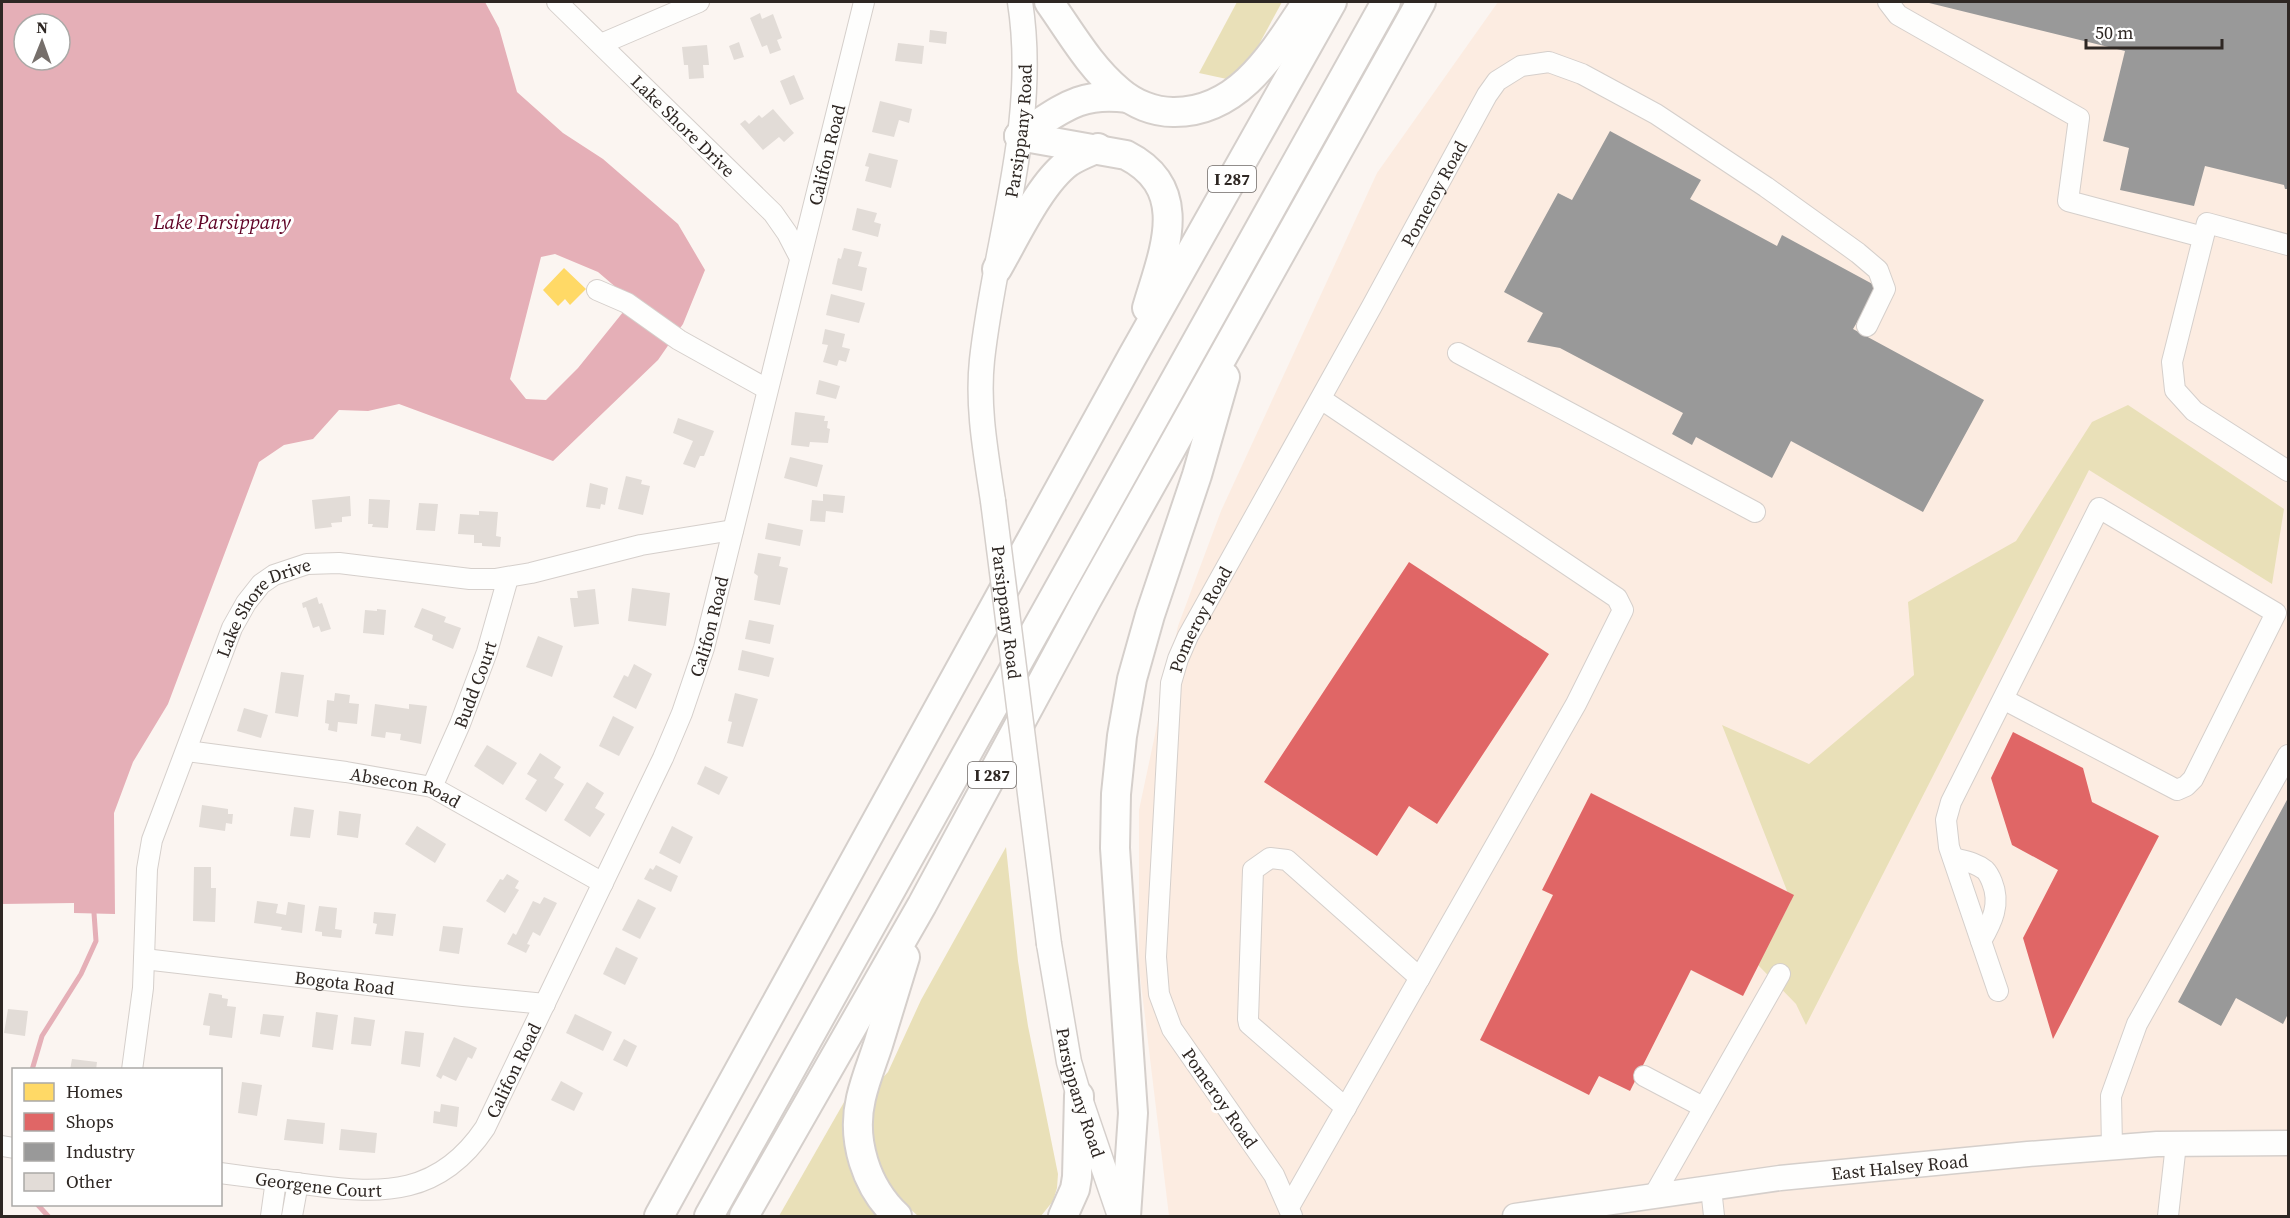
<svg xmlns="http://www.w3.org/2000/svg" width="2290" height="1218" font-family="'Source Serif 4',serif">
<rect width="100%" height="100%" fill="#fbf5f1"/>
<polygon fill="#fcece1" points="1498,2 2288,2 2288,1216 1169,1216 1139,967 1139,810 1178,626 1221,511 1377,173"/>
<g fill="#e9e0b8">
<polygon points="1237,2 1282,2 1245,70 1236,81 1199,73"/>
<polygon points="2128,405 2284,509 2272,584 2089,470 1806,1025 1796,1004 1758,965 1791,901 1722,725 1809,764 1914,675 1908,602 2016,541 2092,422"/>
<polygon points="1006,847 1018,961 1028,1026 1058,1174 1057,1188 1053,1201 1041,1216 918,1216 899,1199 880,1168 870,1129 876,1085 888,1072 921,1000"/>
<polygon points="847,1097 885,1216 779,1216"/>
</g>
<path fill="#e5afb7" fill-rule="evenodd" d="M2,2H485L499,28L517,92L563,133L603,159L678,224L705,270L683,324L658,360L553,461L399,404L368,411L339,410L313,439L284,445L259,462L168,704L133,762L114,813L115,914L74,913V903L2,904ZM24,24H60V60H24ZM555,254L598,272L632,301L578,368L546,400L526,399L510,379L541,257Z"/>
<polygon fill="#ffd966" points="564,268 586,289 570,305 565,299 558,306 543,290"/>
<g fill="#e06666">
<polygon points="1409,562 1549,654 1437,824 1409,806 1377,856 1264,782"/>
<polygon points="2013,732 2083,768 2092,802 2159,836 2053,1039 2023,938 2058,870 2012,845 1991,778"/>
<polygon points="1591,793 1794,895 1743,996 1691,970 1630,1091 1599,1076 1589,1095 1480,1040 1553,895 1542,890"/>
</g>
<g fill="#999">
<polygon points="1925,2 2288,2 2288,189 2285,189 2284,185 2205,166 2194,206 2120,190 2129,148 2103,141 2125,51"/>
<polygon points="1610,131 1701,180 1690,199 1777,246 1782,235 1878,287 1853,329 1984,400 1923,512 1791,441 1772,478 1696,437 1692,445 1672,434 1683,413 1560,348 1527,342 1543,313 1504,292 1558,193 1572,200"/>
<polygon points="2288,798 2288,1014 2283,1024 2236,998 2221,1026 2178,1002"/>
</g>
<g fill="none" stroke-linecap="round" stroke-linejoin="round">
<g stroke="#e5afb7" stroke-width="5">
<polyline points="32,1070 42,1036 81,974 96,941 94,913"/>
<polyline points="37,1204 48,1216"/>
</g>
</g>
<g fill="#e2dcd7">
<polygon points="760,13 762,19 773,14 782,38 777,40 781,50 770,54 767,45 762,47 750,18"/>
<polygon points="930,30 947,32 946,44 929,42"/>
<polygon points="739,42 744,57 734,60 729,46"/>
<polygon points="898,43 924,46 922,64 895,61"/>
<polygon points="707,45 709,65 703,65 704,78 689,79 688,65 684,65 682,47"/>
<polygon points="794,75 804,99 790,105 780,81"/>
<polygon points="880,101 912,109 909,123 899,120 894,137 872,132"/>
<polygon points="773,109 794,133 784,142 779,137 763,150 740,124 745,120 749,124 759,115 762,118"/>
<polygon points="869,153 898,160 891,188 865,181 869,167 865,166"/>
<polygon points="857,208 877,213 874,222 881,224 878,237 852,230"/>
<polygon points="844,248 862,252 858,266 867,268 862,291 832,284 838,258 841,259"/>
<polygon points="831,294 865,303 859,323 826,315"/>
<polygon points="825,329 845,334 842,347 850,349 846,362 839,360 837,366 823,362 828,345 822,344"/>
<polygon points="819,380 840,386 836,399 816,394"/>
<polygon points="795,412 825,416 824,421 828,421 827,428 830,429 828,443 810,442 809,447 791,445"/>
<polygon points="678,418 714,431 704,456 700,456 695,468 683,464 693,441 673,433"/>
<polygon points="790,457 823,465 817,487 784,478"/>
<polygon points="626,476 642,480 641,484 650,486 643,515 618,509"/>
<polygon points="590,483 608,488 605,505 601,504 600,509 586,507"/>
<polygon points="823,494 845,496 843,513 826,511 825,522 810,521 812,500 823,501"/>
<polygon points="350,496 351,516 342,517 342,522 331,523 332,527 315,529 312,500"/>
<polygon points="369,499 390,500 388,528 372,527 373,524 368,524"/>
<polygon points="419,503 438,504 435,531 416,530"/>
<polygon points="479,511 498,512 496,536 501,537 500,547 482,546 482,543 474,543 474,535 458,534 460,514 479,515"/>
<polygon points="768,523 803,530 800,546 765,539"/>
<polygon points="758,553 781,557 779,566 788,568 780,605 754,600 758,576 754,573"/>
<polygon points="632,588 670,593 666,626 628,621"/>
<polygon points="595,589 599,624 574,627 570,598 578,598 577,591"/>
<polygon points="317,597 319,604 322,603 331,629 321,632 319,626 313,628 306,607 303,608 302,603"/>
<polygon points="422,608 446,617 444,622 461,628 453,649 432,640 433,635 414,627"/>
<polygon points="377,609 386,610 384,635 363,633 365,610 377,611"/>
<polygon points="749,620 774,625 770,644 745,639"/>
<polygon points="538,636 563,646 552,677 526,667"/>
<polygon points="742,650 774,658 769,677 738,670"/>
<polygon points="634,664 652,674 636,709 613,697 624,675 628,677"/>
<polygon points="281,672 304,675 298,717 275,713"/>
<polygon points="335,693 350,695 349,703 359,704 357,724 338,722 337,732 328,730 329,724 325,723 327,700 334,701"/>
<polygon points="735,693 758,699 743,747 727,743 732,722 728,721"/>
<polygon points="375,704 409,709 409,704 427,706 421,744 400,740 401,734 386,732 385,738 371,736"/>
<polygon points="244,708 268,715 261,738 237,731"/>
<polygon points="613,716 634,727 619,756 599,746"/>
<polygon points="487,745 517,763 503,785 474,766"/>
<polygon points="540,753 561,767 554,778 564,784 546,812 525,799 537,780 527,774"/>
<polygon points="705,766 728,777 719,795 697,784"/>
<polygon points="587,782 604,793 595,808 605,814 590,837 564,820"/>
<polygon points="202,805 228,809 228,814 233,814 232,824 226,823 225,831 199,827"/>
<polygon points="294,807 314,810 310,838 290,836"/>
<polygon points="339,811 361,814 358,838 337,835"/>
<polygon points="417,826 446,844 435,863 405,844"/>
<polygon points="672,826 693,837 680,864 659,853"/>
<polygon points="656,865 678,876 671,892 644,879 650,868 653,870"/>
<polygon points="194,867 211,867 211,888 216,888 215,922 193,921"/>
<polygon points="507,874 519,881 515,888 519,890 505,913 486,901 500,879 503,880"/>
<polygon points="544,897 557,903 540,936 533,932 527,944 530,945 526,953 507,944 513,933 516,935 533,901 540,904"/>
<polygon points="638,899 656,908 640,939 622,930"/>
<polygon points="257,901 278,904 276,913 286,915 288,902 305,905 302,933 281,930 282,927 254,923"/>
<polygon points="319,906 337,908 335,929 342,930 341,938 322,936 322,932 315,931"/>
<polygon points="374,912 396,914 393,936 375,934 377,924 373,923"/>
<polygon points="443,926 463,928 459,954 439,951"/>
<polygon points="616,947 638,958 625,985 603,974"/>
<polygon points="209,993 222,995 222,998 228,999 227,1006 236,1007 232,1038 209,1035 210,1026 203,1025"/>
<polygon points="8,1009 28,1011 25,1036 4,1033"/>
<polygon points="316,1012 338,1015 333,1050 312,1047"/>
<polygon points="263,1014 284,1016 280,1037 260,1034"/>
<polygon points="575,1014 612,1032 603,1051 566,1033"/>
<polygon points="354,1017 375,1020 371,1046 351,1044"/>
<polygon points="405,1031 424,1033 420,1067 401,1064"/>
<polygon points="454,1037 477,1048 472,1059 468,1057 456,1081 443,1075 441,1079 436,1076"/>
<polygon points="624,1039 637,1046 627,1067 613,1060"/>
<polygon points="72,1059 97,1062 96,1070 70,1070"/>
<polygon points="561,1081 583,1093 574,1111 551,1100"/>
<polygon points="242,1082 262,1085 257,1116 238,1113"/>
<polygon points="441,1104 459,1107 457,1127 433,1123 434,1111 440,1112"/>
<polygon points="287,1119 325,1123 323,1144 284,1140"/>
<polygon points="341,1129 377,1133 375,1153 339,1150"/>
</g>
<g fill="none" stroke-linecap="round" stroke-linejoin="round">
<g stroke="#d5cfcb" stroke-width="22">
<g id="minor">
<path id="s1" d="M557,2L773,213L787,233L800,258"/>
<polyline points="1888,2 1898,15 2079,118 2068,201 2203,237"/>
<polyline points="601,44 699,2"/>
<polyline points="2288,245 2207,223 2172,362 2175,390 2194,411 2288,471"/>
<polyline points="597,290 627,303 679,340 767,389"/>
<polyline points="1458,353 1755,512"/>
<path id="s2" d="M187,751L346,772L432,787L603,883"/>
<path id="s3" d="M432,787L460,724L487,652L508,578"/>
<path d="M1953,858C1964,861 1975,862 1985,870C1988,873 1990,877 1992,882C2001,904 1992,922 1981,941"/>
<path id="s4" d="M144,959L463,996L545,1004"/>
<polyline points="1998,991 1949,847 1946,820 1951,802 2099,508 2276,613 2193,779 2186,786 2177,790 2003,699"/>
<path id="s5" d="M132,1070L143,988L147,869L152,840L232,628L246,603L261,584L274,575L307,564L339,563L470,579H495L531,573L641,545L733,530"/>
<polyline points="1644,1076 1703,1107"/>
<polyline points="1346,1108 1249,1024 1248,1019 1253,870 1270,858 1287,860 1420,978"/>
<polyline points="2,1146 14,1148"/>
<polyline points="2112,1147 2111,1096 2137,1024 2288,755"/>
<path id="s6" d="M220,1173C251,1177 281,1181 311,1185C384,1195 440,1195 485,1128L663,758L682,713L704,648L864,2"/>
<polyline points="1711,1188 1714,1216"/>
<polyline points="1653,1197 1780,974"/>
<polyline points="1289,1207 1576,704 1623,610 1617,598 1321,399"/>
<polyline points="271,1216 276,1180"/>
<polyline points="292,1216 298,1183"/>
<path id="s7" d="M1292,1216L1274,1175L1172,1029L1159,994L1156,957L1171,683L1178,659L1188,636L1372,306L1487,95L1497,81L1521,66L1549,62L1582,74L1656,114L1766,187L1858,253L1878,270L1885,289L1867,326"/>
<polyline points="2168,1216 2176,1144"/>
</g>
</g>
<g stroke="#d5cfcb" stroke-width="27">
<g id="major">
<path id="s8" d="M993,501C986,454 977,407 982,360C995,240 1039,123 1020,2"/>
<path id="s9" d="M1049,944L1069,1062L1079,1096L1120,1216"/>
<path id="s10" d="M1515,1216L1780,1178L2028,1154L2157,1144L2288,1143"/>
</g>
</g>
<g stroke="#d5cfcb" stroke-width="32">
<g id="highway">
<path d="M1049,2C1071,33 1090,67 1119,91C1134,104 1154,112 1173,112C1240,113 1275,50 1307,2"/>
<path d="M1019,136L1126,155C1193,189 1163,253 1147,308"/>
<path d="M1019,136C1059,112 1077,91 1127,98"/>
<path d="M997,269C1015,238 1040,183 1069,162C1078,156 1089,152 1098,148"/>
<polyline points="659,1216 1132,357 1332,2"/>
<polyline points="709,1216 1386,2"/>
<polyline points="744,1216 922,905 1086,601 1421,2"/>
<path d="M897,1216C866,1187 851,1140 861,1098C865,1080 872,1063 878,1045C887,1016 896,987 905,957"/>
<polyline points="1063,1216 1075,1189 1077,1177 1079,1096"/>
<polyline points="1126,1216 1133,1113 1115,848 1116,794 1122,736 1132,679 1150,615 1197,475 1225,377"/>
</g>
</g>
<use href="#minor" stroke="#fefefd" stroke-width="20"/>
<use href="#major" stroke="#fefefd" stroke-width="24"/>
<use href="#highway" stroke="#fefefd" stroke-width="28"/>
<g stroke="#d5cfcb" stroke-width="27" stroke-linecap="butt">
<g id="major-bridge">
<path id="s11" d="M993,501L1049,944"/>
</g>
</g>
<use href="#major-bridge" stroke="#fefefd" stroke-width="24"/>
</g>
<g text-anchor="middle" dominant-baseline="central" stroke-width="6" stroke-linejoin="round" paint-order="stroke">
<g fill="#fff" stroke="#6d6865" stroke-width="1.5">
<rect x="1208" y="166" width="48" height="26" rx="4.5"/>
<rect x="968" y="762" width="48" height="26" rx="4.5"/>
</g>
<g font-size="16" font-weight="bold" fill="#2e2723">
<text x="1232" y="179">I 287</text>
<text x="992" y="775">I 287</text>
</g>
<g font-size="18" fill="#2e2723" stroke="#fff">
<text stroke="none"><textPath href="#s1" startOffset="177">Lake Shore Drive</textPath></text>
<text stroke="none"><textPath href="#s8" startOffset="374">Parsippany Road</textPath></text>
<text stroke="none"><textPath href="#s6" startOffset="1324">Califon Road</textPath></text>
<text stroke="none"><textPath href="#s7" startOffset="1128">Pomeroy Road</textPath></text>
<text stroke="none"><textPath href="#s11" startOffset="112">Parsippany Road</textPath></text>
<text stroke="none"><textPath href="#s5" startOffset="496">Lake Shore Drive</textPath></text>
<text stroke="none"><textPath href="#s7" startOffset="642">Pomeroy Road</textPath></text>
<text stroke="none"><textPath href="#s6" startOffset="838">Califon Road</textPath></text>
<text stroke="none"><textPath href="#s3" startOffset="111">Budd Court</textPath></text>
<text stroke="none"><textPath href="#s2" startOffset="222">Absecon Road</textPath></text>
<text stroke="none"><textPath href="#s4" startOffset="202">Bogota Road</textPath></text>
<text stroke="none"><textPath href="#s6" startOffset="352">Califon Road</textPath></text>
<text stroke="none"><textPath href="#s9" startOffset="152">Parsippany Road</textPath></text>
<text transform="translate(1220 1098) rotate(55)">Pomeroy Road</text>
<text stroke="none"><textPath href="#s10" startOffset="388">East Halsey Road</textPath></text>
<text stroke="none"><textPath href="#s6" startOffset="99">Georgene Court</textPath></text>
</g>
<g font-size="20" font-style="italic" fill="#5f0225" stroke="#fff">
<text x="222" y="222">Lake Parsippany</text>
</g>
</g>
<rect width="2290" height="1218" fill="none" stroke="#2e2723" stroke-width="6"/>
<rect x="12" y="1068" width="210" height="138" fill="#ffffff" stroke="#aba9a7" stroke-width="1.5"/>
<rect x="24" y="1083" width="30" height="18" fill="#ffd966" stroke="#aba9a7" stroke-width="1.5"/>
<text x="66" y="1098" font-size="18" fill="#2e2723">Homes</text>
<rect x="24" y="1113" width="30" height="18" fill="#e06666" stroke="#aba9a7" stroke-width="1.5"/>
<text x="66" y="1128" font-size="18" fill="#2e2723">Shops</text>
<rect x="24" y="1143" width="30" height="18" fill="#999999" stroke="#aba9a7" stroke-width="1.5"/>
<text x="66" y="1158" font-size="18" fill="#2e2723">Industry</text>
<rect x="24" y="1173" width="30" height="18" fill="#e2dcd7" stroke="#aba9a7" stroke-width="1.5"/>
<text x="66" y="1188" font-size="18" fill="#2e2723">Other</text>
<g transform="translate(42 42) rotate(1)"><circle r="28" fill="#ffffff" stroke="#aba9a7" stroke-width="1.5"/>
<path d="M0-4.5L10 22L0 15L-10 22Z" fill="#766f6b"/>
<text y="-9" font-size="16" font-weight="bold" text-anchor="middle" fill="#2e2723">N</text>
</g>
<path d="M2086 39v9h136v-9" fill="none" stroke="#2e2723" stroke-width="3"/>
<text x="2095" y="39" font-size="18" fill="#2e2723" stroke="#ffffff" stroke-width="4.5" paint-order="stroke">50 m</text>
</svg>
